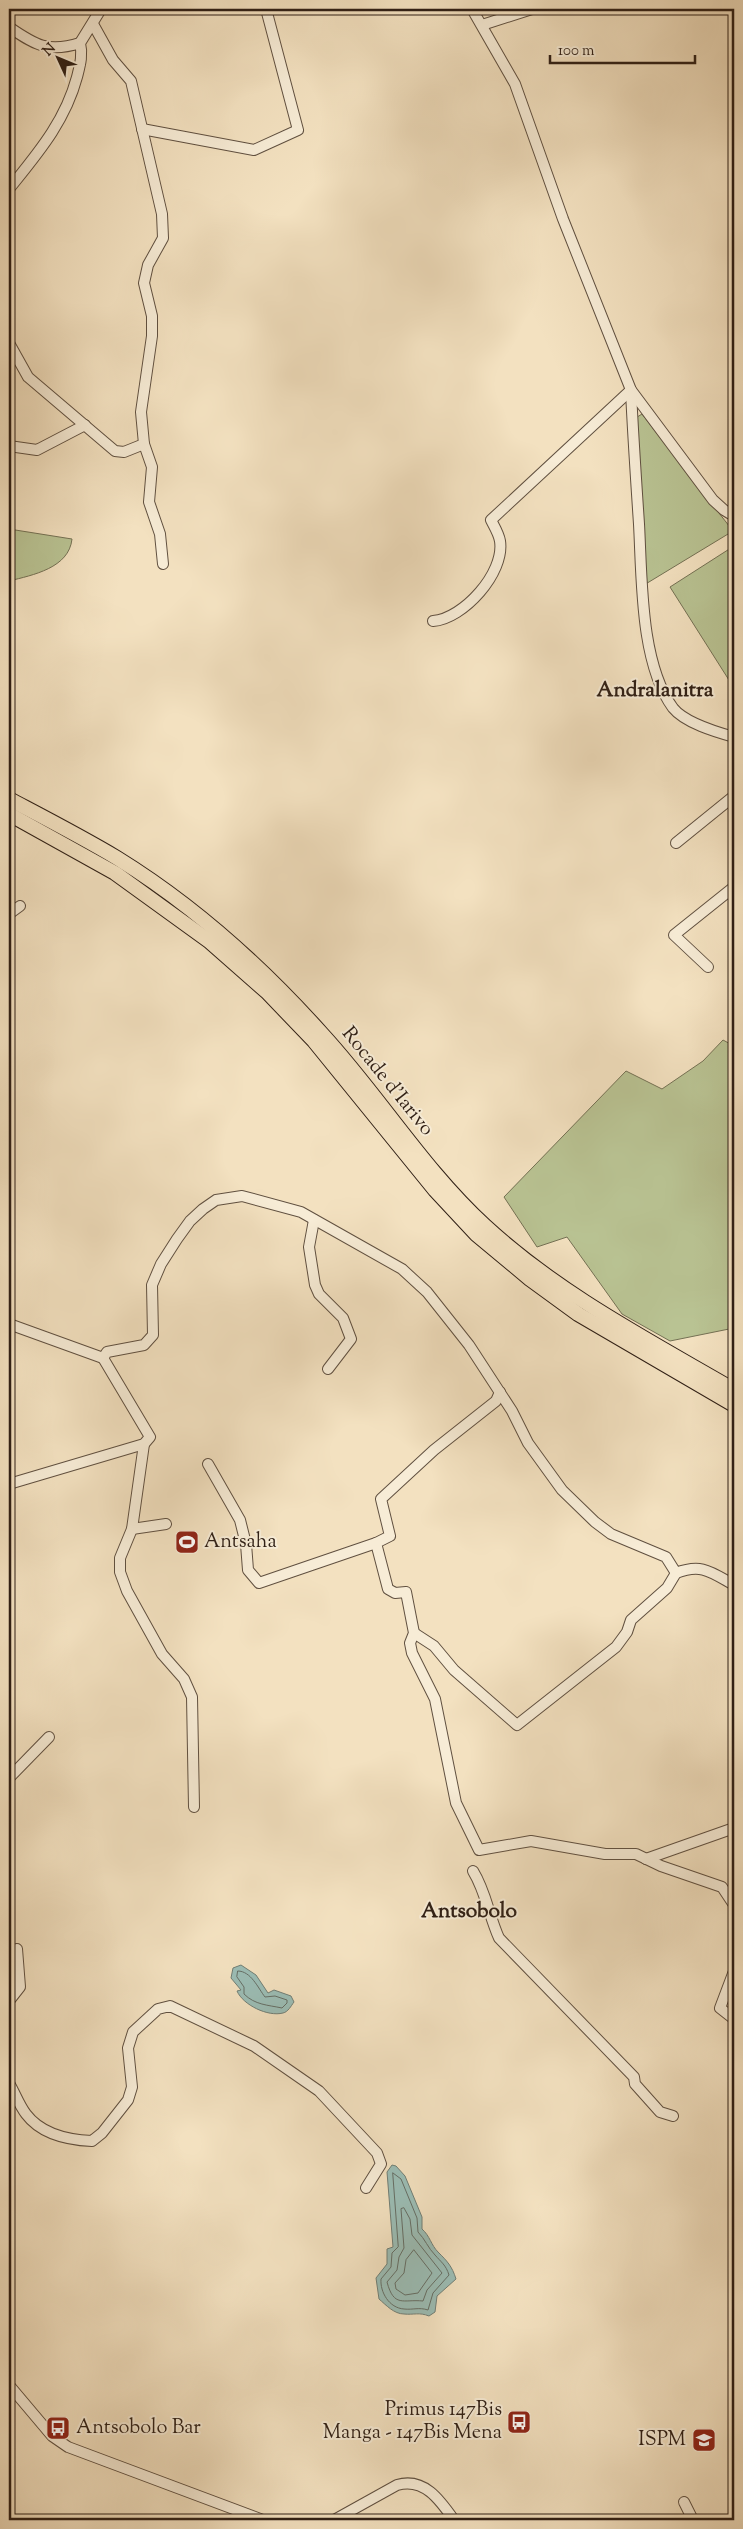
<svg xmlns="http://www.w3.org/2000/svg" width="743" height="2529" font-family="'Sorts Mill Goudy',serif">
<rect width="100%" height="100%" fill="#f3e1c0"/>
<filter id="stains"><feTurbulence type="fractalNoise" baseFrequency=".004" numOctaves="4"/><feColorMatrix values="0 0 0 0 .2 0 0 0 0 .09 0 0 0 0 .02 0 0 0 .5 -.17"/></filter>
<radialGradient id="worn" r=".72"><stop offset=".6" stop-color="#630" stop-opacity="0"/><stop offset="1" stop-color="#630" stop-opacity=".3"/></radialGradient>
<g fill="#b9c393" stroke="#747154">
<polygon points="642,414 733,531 644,585 634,419"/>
<path d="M9,529L72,539C69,568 33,575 9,581Z"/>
<polygon points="734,546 734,688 670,587"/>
<polygon points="723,1040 734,1046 734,1328 670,1341 622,1314 567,1237 537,1247 504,1197 626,1071 662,1089 703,1061"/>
</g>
<g fill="#9bbdb5" stroke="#707e75">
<circle cx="187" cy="1542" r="9"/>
<path d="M241,1965L256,1975L268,1993L274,1990L291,1996L294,2002C291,2006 288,2012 283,2013C268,2017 243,2005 237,1991L241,1990L231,1978L233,1968Z"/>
<path d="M392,2165L396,2166L405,2176L422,2217V2229C430,2236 431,2245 438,2252C447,2261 452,2266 456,2279L437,2296L435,2312L429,2316C419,2312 414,2315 404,2314C394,2314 386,2305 379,2299L376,2278L387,2264V2249L393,2247L387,2172Z"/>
</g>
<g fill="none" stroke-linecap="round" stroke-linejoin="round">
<g stroke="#656e65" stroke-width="1">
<path d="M238,1971C251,1971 258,1988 265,1997L275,1996L287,2000V2003L282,2008C268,2005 255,2005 244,1994V1987L237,1977Z"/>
<path d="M393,2173L401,2179L417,2218L418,2232C425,2239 428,2248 435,2255C441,2262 446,2265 449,2275L433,2293L428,2310C419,2307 413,2310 404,2309C389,2308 380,2292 381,2279L391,2267L392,2253L398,2247Z"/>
<path d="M404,2208L410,2219L412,2235L442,2273L427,2290L423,2301C403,2299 394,2308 387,2282L397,2270L399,2257L404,2248L401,2209Z"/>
<polygon points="414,2250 432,2273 418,2293 405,2295 396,2289 395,2283 404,2273 406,2260"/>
</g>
<g stroke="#605040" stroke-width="12">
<g id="minor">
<polyline points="472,9 515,84 563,219 631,390 713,500 724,510 734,516"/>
<polyline points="482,25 532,9"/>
<path d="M9,27C35,45 48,53 80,43"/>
<polyline points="142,129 254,150 298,130 266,9"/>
<path d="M9,189C37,154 65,122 77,77C80,65 83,55 80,43L101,9"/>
<polyline points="9,343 28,377 115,451 124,452 144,444 141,412 152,336 152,316 144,283 148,265 163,238 162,214 131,81 113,60 93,24"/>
<path d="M631,391C633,435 636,479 639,524C642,578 640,663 673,708C685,723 716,732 734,737"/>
<polyline points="144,444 152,467 149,502 160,534 163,564"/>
<polyline points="9,446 37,450 85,425"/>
<path d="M433,621C463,619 505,573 500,541C499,534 494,526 491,520L631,390"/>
<polyline points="676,843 734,796"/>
<polyline points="9,914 20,906"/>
<polyline points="708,967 674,935 734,887"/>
<polyline points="314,1220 309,1247 315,1285 319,1294 343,1318 351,1339 328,1369"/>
<polyline points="9,1324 103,1358"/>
<polyline points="500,1392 496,1401 434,1450 381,1499 390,1536 376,1543 388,1589 395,1593 406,1592 414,1633 410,1643 412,1653 435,1699 456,1803 479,1850 531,1841 605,1854 636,1854 661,1866 722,1887 734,1905"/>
<polyline points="144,1444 132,1529 120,1558 120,1572 127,1591 162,1654 184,1679 192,1697 194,1807"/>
<polyline points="208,1464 240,1520 246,1544 248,1570 259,1583 376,1543"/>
<path d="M9,1484L144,1444L150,1437L103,1358L107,1352L144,1345L153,1335L152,1285L161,1264L177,1239L190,1221L203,1209L216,1200L242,1196L301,1212L402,1269L427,1292L469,1345L512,1411L528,1443L562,1490L595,1522L611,1534L666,1557L676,1573C702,1563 711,1572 734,1585"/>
<polyline points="132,1529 166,1524"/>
<polyline points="414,1633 434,1646 454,1670 517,1725 616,1647 627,1632 631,1620 667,1588 676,1573"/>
<polyline points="9,1778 49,1737"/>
<polyline points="646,1859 734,1828"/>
<path d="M473,1871C486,1892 489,1916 499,1938L634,2077L635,2084L660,2112L673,2116"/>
<polyline points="734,1971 720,2008 734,2019"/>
<polyline points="9,2001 20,1987 17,1949"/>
<path d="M9,2083C15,2093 19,2105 26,2114C41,2134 68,2140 92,2141L102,2133L128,2100L132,2087L128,2048L133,2032L158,2009L170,2006L254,2046L319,2091L377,2153L381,2164L366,2188"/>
<polyline points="9,2385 52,2436 68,2447 263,2520"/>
<polyline points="684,2502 693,2520"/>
<path d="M334,2520L397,2485C424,2477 440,2500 454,2520"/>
</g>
</g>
<g stroke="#2f1f15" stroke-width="16">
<g id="major">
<path d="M9,799C45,818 82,837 117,858C193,905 263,968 322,1034C379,1096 423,1169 485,1226C559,1294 648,1340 734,1390"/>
<polyline points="9,814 115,873 209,941 267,992 314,1041 435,1190 476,1234 530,1279 578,1314 734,1405"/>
</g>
</g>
<use href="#minor" stroke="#f7ecd6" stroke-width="10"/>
<use href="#major" stroke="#f3e1c0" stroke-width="14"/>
</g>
<defs>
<g id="stadium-square" transform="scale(1.25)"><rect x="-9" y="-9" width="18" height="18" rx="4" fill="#8f2418" stroke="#f7ecd6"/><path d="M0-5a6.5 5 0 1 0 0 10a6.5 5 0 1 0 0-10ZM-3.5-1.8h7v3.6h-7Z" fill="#fff"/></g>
<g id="bus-square" transform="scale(1.25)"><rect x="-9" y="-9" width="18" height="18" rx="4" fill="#8f2418" stroke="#f7ecd6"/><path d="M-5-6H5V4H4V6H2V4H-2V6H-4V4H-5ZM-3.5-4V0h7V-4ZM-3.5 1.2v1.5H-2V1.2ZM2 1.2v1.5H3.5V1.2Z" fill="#fff"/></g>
<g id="university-square" transform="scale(1.25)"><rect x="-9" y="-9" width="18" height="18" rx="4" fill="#8f2418" stroke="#f7ecd6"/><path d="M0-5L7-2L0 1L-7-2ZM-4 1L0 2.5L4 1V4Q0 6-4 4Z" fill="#fff"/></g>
</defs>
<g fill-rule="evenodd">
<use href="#stadium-square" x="187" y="1542"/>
<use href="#bus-square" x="519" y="2422"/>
<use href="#bus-square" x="58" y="2428"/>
<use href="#university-square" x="704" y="2440"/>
</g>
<g text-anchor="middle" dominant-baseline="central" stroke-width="4" stroke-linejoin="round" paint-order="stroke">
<g font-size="20" fill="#2f1f15" stroke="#f7ecd6">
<text transform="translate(387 1082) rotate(51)">Rocade d'Iarivo</text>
</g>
<g font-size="20" fill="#2f1f15" stroke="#f7ecd6" text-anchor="start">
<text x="204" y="1542">Antsaha</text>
<text x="502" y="2410" text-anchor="end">Primus 147Bis<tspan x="502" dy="23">Manga - 147Bis Mena</tspan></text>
<text x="76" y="2428">Antsobolo Bar</text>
<text x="686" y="2440" text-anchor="end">ISPM</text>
</g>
<g font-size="21" font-weight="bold" fill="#2f1f15" stroke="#f7ecd6">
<text x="655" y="691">Andralanitra</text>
<text x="469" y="1912">Antsobolo</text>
</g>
</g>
<rect width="743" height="2529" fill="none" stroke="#f3e1c0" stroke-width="30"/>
<rect x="10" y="10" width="723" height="2509" fill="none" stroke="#2f1f15" stroke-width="2.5"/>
<rect x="15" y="15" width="713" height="2499" fill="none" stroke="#2f1f15"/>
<g transform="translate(58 58) rotate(314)" stroke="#f7ecd6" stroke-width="4" paint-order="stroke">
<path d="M0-4L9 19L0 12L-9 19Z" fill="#2f1f15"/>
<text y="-8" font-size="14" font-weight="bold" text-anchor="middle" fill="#2f1f15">N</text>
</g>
<path d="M550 55v8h145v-8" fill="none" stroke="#2f1f15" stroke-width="2.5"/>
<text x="558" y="55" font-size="15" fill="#2f1f15" stroke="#f7ecd6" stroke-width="4" paint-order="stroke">100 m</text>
<rect width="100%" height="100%" filter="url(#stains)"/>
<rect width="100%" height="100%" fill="url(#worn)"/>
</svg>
